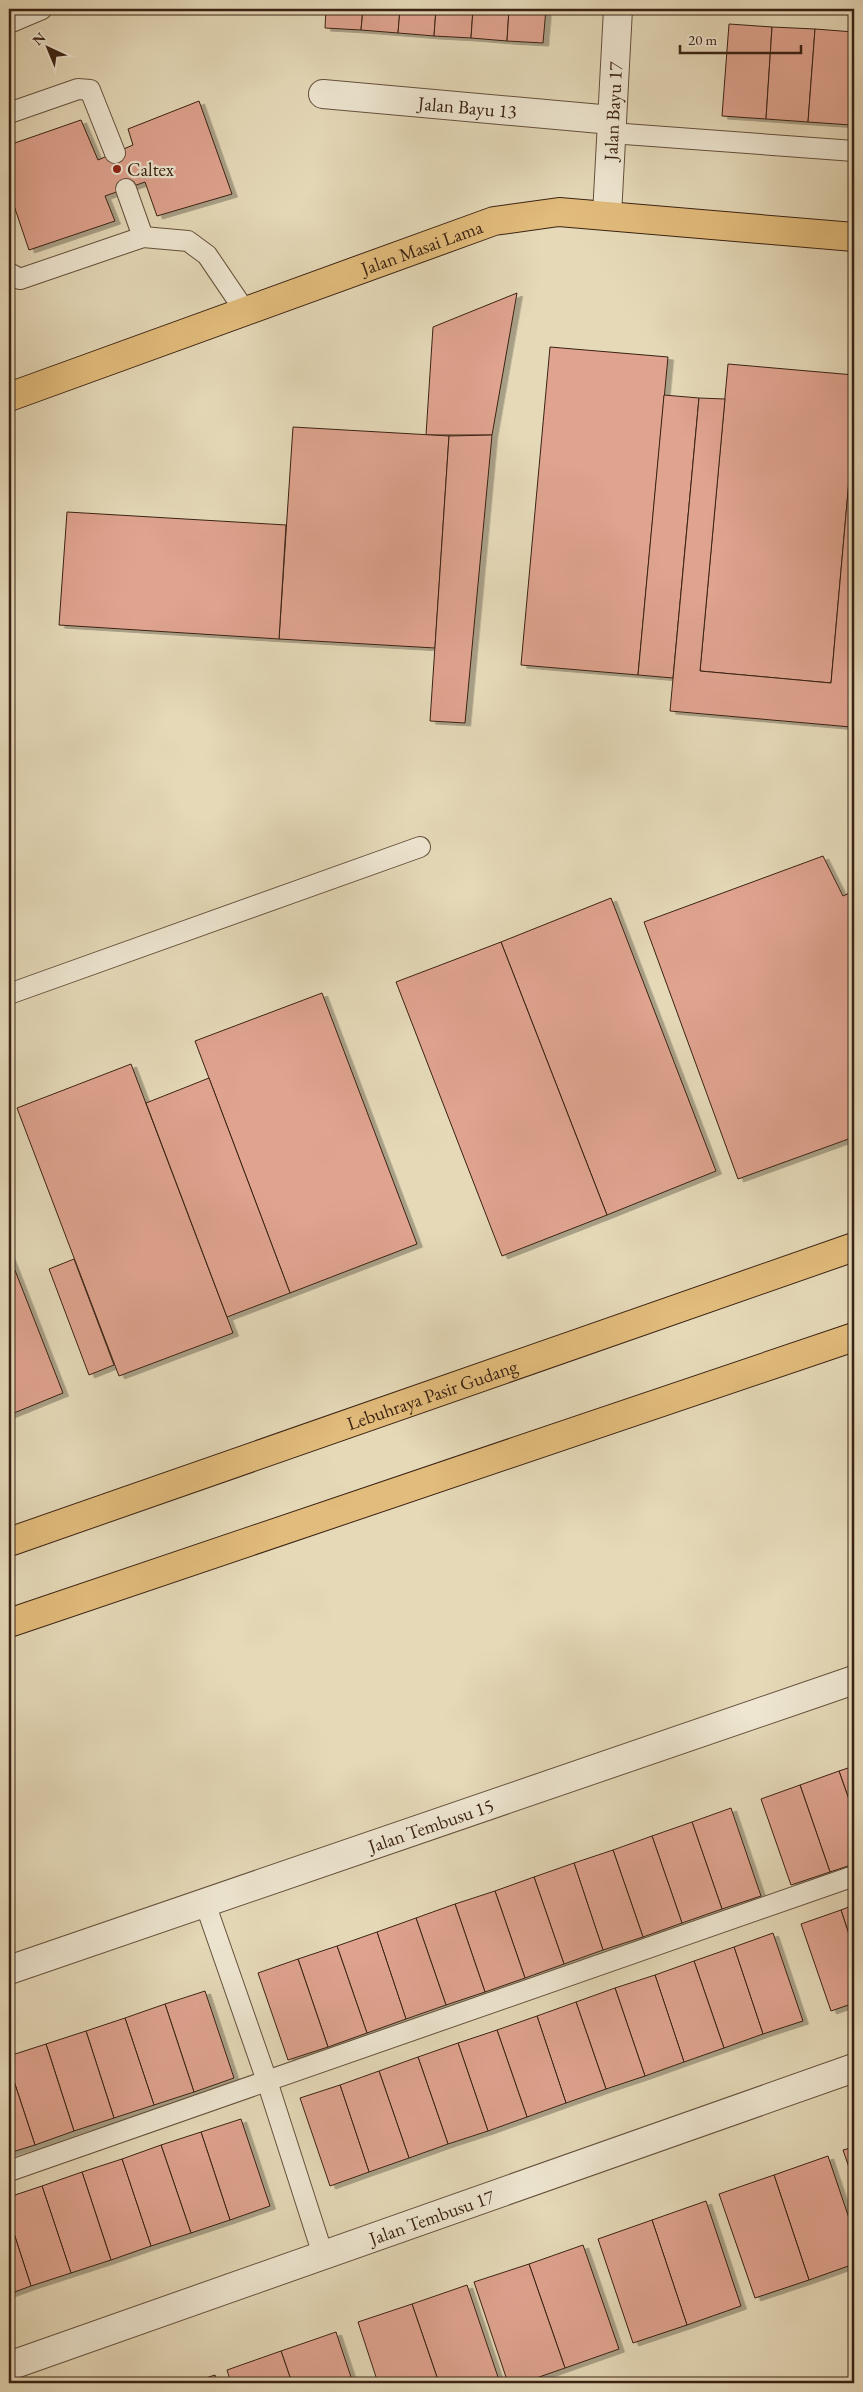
<svg xmlns="http://www.w3.org/2000/svg" width="863" height="2392" font-family="'EB Garamond',serif">
<defs>
<filter id="shadow"><feDropShadow dx="5.5" dy="3" stdDeviation="0" flood-color="#0004"/></filter>
</defs>
<rect width="100%" height="100%" fill="#e5d9b8"/>
<filter id="stains"><feTurbulence type="fractalNoise" baseFrequency=".004" numOctaves="4"/><feColorMatrix values="0 0 0 0 .2 0 0 0 0 .09 0 0 0 0 .02 0 0 0 .5 -.17"/></filter>
<radialGradient id="worn" r=".72"><stop offset=".6" stop-color="#630" stop-opacity="0"/><stop offset="1" stop-color="#630" stop-opacity=".3"/></radialGradient>
<g fill="#dfa38f" stroke="#3a2213" filter="url(#shadow)">
<polygon points="326,9 363,9 361,30 325,28"/>
<polygon points="363,9 400,9 398,33 361,30"/>
<polygon points="400,9 436,9 434,36 398,33"/>
<polygon points="436,9 473,9 471,38 434,36"/>
<polygon points="473,9 509,9 507,41 471,38"/>
<polygon points="509,9 546,9 543,43 507,41"/>
<polygon points="729,24 772,27 766,119 722,116"/>
<polygon points="772,27 815,29 808,122 766,119"/>
<polygon points="815,29 854,32 851,125 808,122"/>
<polygon points="854,85 854,125 851,125"/>
<polygon points="199,101 232,194 157,216 145,182 105,196 115,221 29,250 9,191 9,145 81,120 98,160 133,145 128,129"/>
<polygon points="517,293 492,435 426,435 433,327"/>
<polygon points="550,347 668,357 638,675 521,665"/>
<polygon points="728,364 854,375 854,424 831,683 700,671"/>
<polygon points="664,395 699,398 673,678 638,675"/>
<polygon points="699,398 725,399 700,671 831,683 854,424 854,700 851,727 670,711"/>
<polygon points="293,427 449,436 435,648 279,639"/>
<polygon points="492,435 465,723 430,721 449,436"/>
<polygon points="67,512 286,525 279,639 59,625"/>
<polygon points="854,700 854,727 851,727"/>
<polygon points="823,856 843,896 854,891 854,1137 738,1179 644,922"/>
<polygon points="611,898 716,1171 607,1215 501,942"/>
<polygon points="501,942 607,1215 502,1256 396,982"/>
<polygon points="322,993 417,1244 290,1293 195,1041"/>
<polygon points="131,1064 233,1333 119,1376 17,1108"/>
<polygon points="209,1078 290,1293 227,1317 146,1103"/>
<polygon points="9,1255 63,1393 9,1415"/>
<polygon points="74,1259 114,1365 89,1375 49,1269"/>
<polygon points="854,1766 854,1814 839,1771"/>
<polygon points="839,1771 854,1814 854,1864 830,1872 800,1785"/>
<polygon points="800,1785 830,1872 791,1885 761,1799"/>
<polygon points="731,1808 761,1896 722,1909 692,1822"/>
<polygon points="692,1822 722,1909 682,1923 652,1836"/>
<polygon points="652,1836 682,1923 643,1937 613,1850"/>
<polygon points="613,1850 643,1937 603,1950 574,1863"/>
<polygon points="574,1863 603,1950 564,1964 534,1877"/>
<polygon points="534,1877 564,1964 525,1978 495,1891"/>
<polygon points="495,1891 525,1978 485,1992 455,1904"/>
<polygon points="455,1904 485,1992 446,2005 416,1918"/>
<polygon points="854,1905 854,1950 841,1910"/>
<polygon points="841,1910 854,1950 854,2003 831,2011 801,1924"/>
<polygon points="416,1918 446,2005 406,2019 377,1932"/>
<polygon points="377,1932 406,2019 367,2033 337,1946"/>
<polygon points="773,1933 803,2021 763,2034 734,1947"/>
<polygon points="337,1946 367,2033 328,2047 298,1959"/>
<polygon points="734,1947 763,2034 724,2048 694,1961"/>
<polygon points="298,1959 328,2047 288,2060 258,1973"/>
<polygon points="694,1961 724,2048 684,2062 655,1975"/>
<polygon points="655,1975 684,2062 645,2076 615,1988"/>
<polygon points="615,1988 645,2076 606,2089 576,2002"/>
<polygon points="205,1991 234,2078 194,2092 165,2004"/>
<polygon points="576,2002 606,2089 566,2103 537,2016"/>
<polygon points="165,2004 194,2092 154,2105 125,2018"/>
<polygon points="537,2016 566,2103 527,2117 497,2030"/>
<polygon points="125,2018 154,2105 114,2118 86,2031"/>
<polygon points="497,2030 527,2117 488,2131 458,2043"/>
<polygon points="86,2031 114,2118 74,2131 46,2044"/>
<polygon points="458,2043 488,2131 448,2144 418,2057"/>
<polygon points="46,2044 74,2131 35,2145 9,2066 9,2056"/>
<polygon points="418,2057 448,2144 409,2158 379,2071"/>
<polygon points="9,2066 35,2145 9,2153"/>
<polygon points="379,2071 409,2158 369,2172 340,2085"/>
<polygon points="340,2085 369,2172 330,2186 300,2098"/>
<polygon points="241,2119 270,2206 230,2220 201,2132"/>
<polygon points="201,2132 230,2220 191,2233 161,2145"/>
<polygon points="161,2145 191,2233 151,2246 122,2159"/>
<polygon points="854,2147 854,2182 843,2150"/>
<polygon points="828,2156 854,2233 854,2264 809,2280 774,2175"/>
<polygon points="122,2159 151,2246 111,2260 82,2172"/>
<polygon points="82,2172 111,2260 71,2273 42,2186"/>
<polygon points="774,2175 809,2280 755,2298 719,2194"/>
<polygon points="42,2186 71,2273 31,2286 9,2218 9,2197"/>
<polygon points="706,2201 741,2306 687,2325 652,2220"/>
<polygon points="9,2218 31,2286 9,2294"/>
<polygon points="652,2220 687,2325 633,2343 598,2239"/>
<polygon points="583,2245 619,2349 565,2368 529,2264"/>
<polygon points="529,2264 565,2368 522,2383 508,2383 474,2282"/>
<polygon points="467,2285 500,2383 439,2383 412,2304"/>
<polygon points="412,2304 439,2383 378,2383 358,2322"/>
<polygon points="336,2332 353,2383 292,2383 281,2351"/>
<polygon points="281,2351 292,2383 231,2383 227,2370"/>
<polygon points="215,2375 218,2383 190,2383"/>
</g>
<g fill="none" stroke-linecap="round" stroke-linejoin="round">
<g stroke="#65503c" stroke-width="22">
<g id="lane">
<polyline points="9,23 42,9"/>
<polyline points="9,113 78,89 90,90 115,153"/>
<polyline points="611,133 854,151"/>
<polyline points="126,189 143,237"/>
<polyline points="9,273 20,279 143,237 188,241 207,255 245,311"/>
<polyline points="9,994 420,847"/>
<polyline points="205,1903 267,2081 323,2255"/>
<polyline points="9,2171 854,1876"/>
</g>
</g>
<g stroke="#65503c" stroke-width="30">
<g id="street">
<path id="s1" d="M323,94L612,120"/>
<path id="s2" d="M607,215L618,9"/>
<path id="s3" d="M9,1970L854,1680"/>
<path id="s4" d="M9,2366L854,2068"/>
</g>
</g>
<g stroke="#3a2213" stroke-width="30">
<g id="primary">
<path id="s5" d="M9,397L494,221L559,212L854,237"/>
</g>
</g>
<g stroke="#3a2213" stroke-width="30">
<g id="highway">
<path id="s6" d="M9,1542L854,1247"/>
<polyline points="9,1623 854,1337"/>
</g>
</g>
<use href="#lane" stroke="#eee6d1" stroke-width="20"/>
<use href="#street" stroke="#eee6d1" stroke-width="28"/>
<use href="#primary" stroke="#e2bc7c" stroke-width="28"/>
<use href="#highway" stroke="#e2bc7c" stroke-width="28"/>
</g>
<circle fill="#8f2418" stroke="#eee6d1" stroke-width="2" cx="117" cy="169" r="5"/>
<g text-anchor="middle" dominant-baseline="central" stroke-width="4.5" stroke-linejoin="round" paint-order="stroke">
<g font-size="19" fill="#3a2213" stroke="#eee6d1">
<text stroke="none"><textPath href="#s1" startOffset="145">Jalan Bayu 13</textPath></text>
<text stroke="none"><textPath href="#s2" startOffset="104">Jalan Bayu 17</textPath></text>
<text stroke="none"><textPath href="#s5" startOffset="439">Jalan Masai Lama</textPath></text>
<text stroke="none"><textPath href="#s6" startOffset="448">Lebuhraya Pasir Gudang</textPath></text>
<text stroke="none"><textPath href="#s3" startOffset="446">Jalan Tembusu 15</textPath></text>
<text stroke="none"><textPath href="#s4" startOffset="448">Jalan Tembusu 17</textPath></text>
</g>
<g font-size="19" fill="#3a2213" stroke="#eee6d1" text-anchor="start">
<text x="127" y="169">Caltex</text>
</g>
</g>
<rect width="863" height="2392" fill="none" stroke="#e5d9b8" stroke-width="30"/>
<rect x="10" y="10" width="843" height="2372" fill="none" stroke="#3a2213" stroke-width="2.5"/>
<rect x="15" y="15" width="833" height="2362" fill="none" stroke="#3a2213"/>
<g transform="translate(48 48) rotate(316)" stroke="#eee6d1" stroke-width="4" paint-order="stroke">
<path d="M0-4L9 19L0 12L-9 19Z" fill="#3a2213"/>
<text y="-8" font-size="14" font-weight="bold" text-anchor="middle" fill="#3a2213">N</text>
</g>
<path d="M680 45v8h121v-8" fill="none" stroke="#3a2213" stroke-width="2.5"/>
<text x="688" y="45" font-size="15" fill="#3a2213" stroke="#eee6d1" stroke-width="4" paint-order="stroke">20 m</text>
<rect width="100%" height="100%" filter="url(#stains)"/>
<rect width="100%" height="100%" fill="url(#worn)"/>
</svg>
